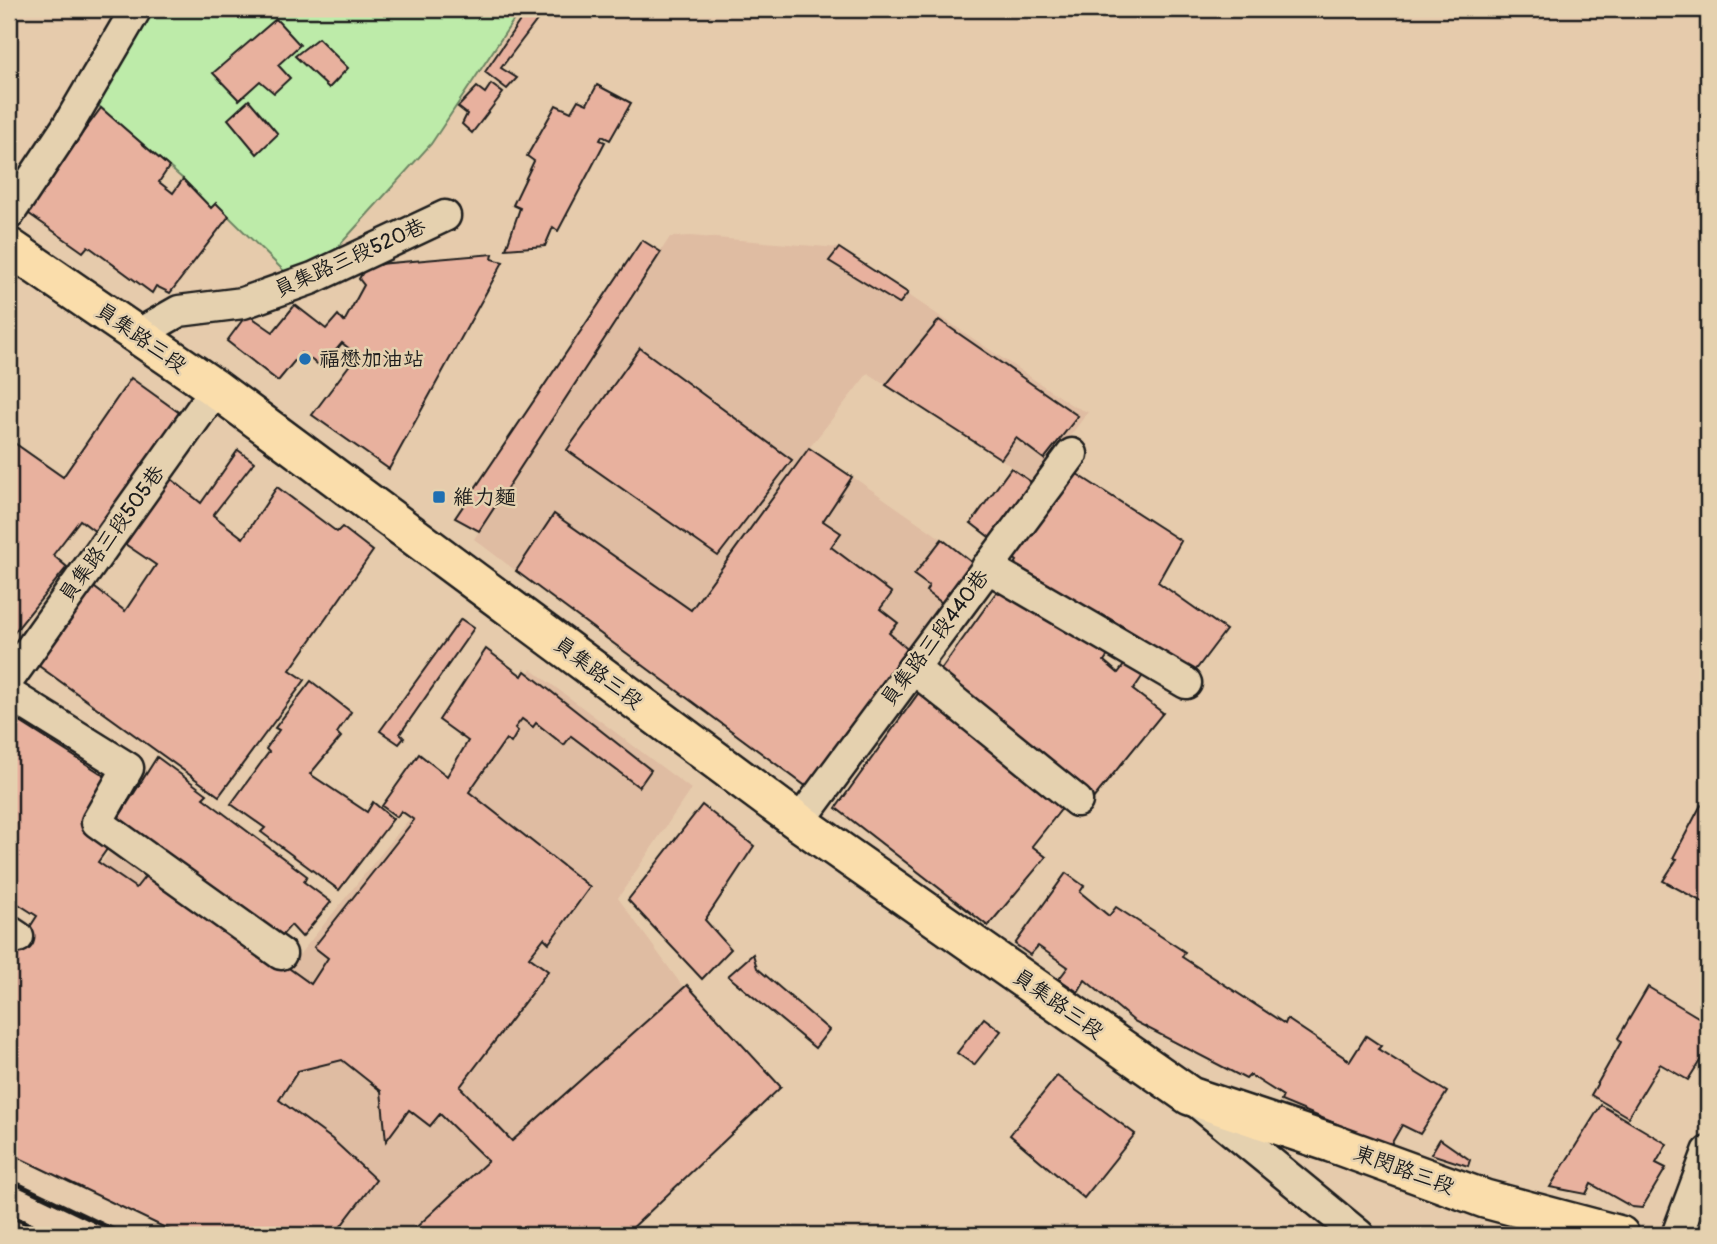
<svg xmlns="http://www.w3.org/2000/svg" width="1717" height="1244" font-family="Pangolin,'LXGW WenKai TC',sans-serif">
<rect width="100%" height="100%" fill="#e6cbac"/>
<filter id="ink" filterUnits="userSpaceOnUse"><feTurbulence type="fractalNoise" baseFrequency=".0143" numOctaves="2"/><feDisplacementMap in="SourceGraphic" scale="14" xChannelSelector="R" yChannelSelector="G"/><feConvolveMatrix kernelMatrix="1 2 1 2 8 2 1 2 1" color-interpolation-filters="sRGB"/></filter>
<g filter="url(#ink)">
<g fill="#dfbca2">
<polygon points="690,236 839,248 1073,406 1088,412 1034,484 1001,459 868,373 810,447 942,539 975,565 855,728 555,514 516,571 474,539 670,237"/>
<polygon points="531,669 691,789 618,898 691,998 430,1235 183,1235 9,1154 9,980 111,850 278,981"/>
</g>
<polygon fill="#bdeba9" stroke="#6c8462" stroke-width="2" points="145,9 521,9 431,144 337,248 291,278 216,204 211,208 183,179 92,100"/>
<g fill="#e8b19e" stroke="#1c1c1c" stroke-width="2">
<polygon points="528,9 551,9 544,18 541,15 501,68 517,78 507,89 485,72"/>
<polygon points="276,19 300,45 278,65 290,78 274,93 260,81 239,100 213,73"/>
<polygon points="318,38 348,68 329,88 295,56"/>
<polygon points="491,84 503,93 472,133 462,124 467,114 458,107 477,87 485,93"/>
<polygon points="597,85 631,103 610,140 602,136 600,140 605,142 558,231 553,227 545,246 506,249 520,208 513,205 534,161 527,156 556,105 571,112 578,100 587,104"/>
<polygon points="249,100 278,134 257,154 228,119"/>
<polygon points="101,108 169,167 159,182 173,193 183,179 211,208 216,203 229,216 170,293 156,286 152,293 88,246 83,252 25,211"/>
<polygon points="642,240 661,252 479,531 455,518"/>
<polygon points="839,248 908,293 899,304 829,261"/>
<polygon points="493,254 492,259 503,262 389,469 312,415 357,355 342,343 322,367 301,353 278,381 227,341 247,314 273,332 295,305 326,329 338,315 344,322 364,285 359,279 367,265"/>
<polygon points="939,320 1078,416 1044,459 1016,438 1001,459 886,385"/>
<polygon points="640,348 792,460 718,556 567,450"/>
<polygon points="131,378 181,414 96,532 80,520 53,555 67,567 9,639 9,449 13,442 63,477"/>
<polygon points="809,448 852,477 823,521 841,533 831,547 892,593 880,609 898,623 889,633 913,654 807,787 516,571 554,514 691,610"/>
<polygon points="238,450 254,462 213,515 243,538 277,487 337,532 342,527 373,551 290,670 305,680 219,796 32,661 91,585 125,611 156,565 122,542 169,477 201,503"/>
<polygon points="1011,468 1034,484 993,540 971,523"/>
<polygon points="1074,472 1181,541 1158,582 1226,630 1189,679 1138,646 1142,638 1107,617 1102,622 1011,570 1017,561 1011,556"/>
<polygon points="942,539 975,565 945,605 926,591 929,586 914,575"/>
<polygon points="1003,583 1114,646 1104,661 1118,673 1131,656 1148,668 1133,690 1163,713 1088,805 937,675"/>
<polygon points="461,619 474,628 400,734 404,738 399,744 380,731"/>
<polygon points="486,649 522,676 525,671 651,770 639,787 571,736 564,745 536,723 533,727 522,719 515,728 518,731 511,743 506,739 469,792 590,887 549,943 544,938 529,957 548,971 460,1087 512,1141 687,985 781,1087 625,1235 408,1235 488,1161 440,1114 430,1126 409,1110 386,1141 381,1091 342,1060 298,1071 279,1100 332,1139 376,1180 334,1235 180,1235 9,1153 9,938 19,944 37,916 9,898 9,715 113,781 112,842 98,862 136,888 151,869 311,984 328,958 314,947 414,820 401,811 397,817 382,806 419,754 447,776 468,741 439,720"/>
<polygon points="311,681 351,712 337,733 341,737 310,774 367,812 373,802 393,819 339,890 261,832 265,828 231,804 269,752 266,749 279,730 275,728"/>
<polygon points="925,684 1067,802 1032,846 1046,857 988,926 836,808"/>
<polygon points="157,757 207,794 203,798 307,876 304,882 331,902 302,937 291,925 277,941 117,820"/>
<polygon points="702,805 754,846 705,920 731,949 702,979 628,900"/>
<polygon points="1701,805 1708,809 1708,905 1663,881 1677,859 1673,858"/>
<polygon points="1066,873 1084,886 1080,892 1109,916 1116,907 1185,952 1182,957 1285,1024 1287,1019 1350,1061 1366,1036 1381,1046 1378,1049 1447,1092 1420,1134 1402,1125 1390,1146 1281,1101 1283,1096 1250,1075 1246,1079 1134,1021 1085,980 1078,992 1059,979 1068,967 1038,946 1030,955 1015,944"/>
<polygon points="753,954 757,968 829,1030 815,1048 728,976"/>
<polygon points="1648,987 1708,1023 1708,1048 1688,1080 1660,1064 1628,1117 1591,1095 1621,1042 1618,1038"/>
<polygon points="984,1018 1001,1031 974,1065 957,1053"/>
<polygon points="1057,1076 1135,1134 1084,1198 1010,1135"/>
<polygon points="1601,1105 1667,1144 1656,1163 1666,1168 1642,1208 1632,1207 1591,1184 1586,1194 1550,1187"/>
<polygon points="1440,1139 1470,1160 1468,1166 1431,1154"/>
</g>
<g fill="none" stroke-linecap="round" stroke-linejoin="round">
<g stroke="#1c1c1c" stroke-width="35">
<g id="minor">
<polyline points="9,214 67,127 136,9"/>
<polyline points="137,335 179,311 243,303 313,278 445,216"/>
<polyline points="987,567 1186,683"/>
<polyline points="913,668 1077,801"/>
<polyline points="9,679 216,389"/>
<polyline points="9,694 128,768 97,822 281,954"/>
<polyline points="799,822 1072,454"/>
<polyline points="9,931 18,937"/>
<polyline points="1197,1102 1359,1235"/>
<polyline points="1677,1235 1708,1152"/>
</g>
</g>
<g stroke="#1c1c1c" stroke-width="42">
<polyline id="major" points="9,247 216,389 799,822 1190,1096 1331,1143 1485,1199 1620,1235"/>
</g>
<use href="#minor" stroke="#e5d1af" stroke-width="30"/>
<use href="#major" stroke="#faddab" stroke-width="37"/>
<g stroke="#1c1c1c" stroke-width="5">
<polyline points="9,1180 124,1235"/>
<polyline points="9,1215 51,1235"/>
</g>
</g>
</g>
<g fill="#1f6fb2" stroke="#e5d1af" stroke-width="2.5">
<circle cx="305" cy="359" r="7"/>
<rect x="432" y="490" width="14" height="14" rx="3.5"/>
</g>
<g text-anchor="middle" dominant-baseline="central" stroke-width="5" stroke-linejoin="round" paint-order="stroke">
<g font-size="21" fill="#1c1c1c" stroke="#e5d1af">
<text transform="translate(350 258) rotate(-24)">員集路三段520巷</text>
<text transform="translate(141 338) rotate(35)">員集路三段</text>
<text transform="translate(112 534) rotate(-54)">員集路三段505巷</text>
<text transform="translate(935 638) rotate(-53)">員集路三段440巷</text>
<text transform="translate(598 673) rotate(37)">員集路三段</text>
<text transform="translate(1058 1004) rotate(35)">員集路三段</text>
<text transform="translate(1404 1170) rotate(20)">東閔路三段</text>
</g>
<g font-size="21" fill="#1c1c1c" stroke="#e5d1af" text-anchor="start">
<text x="319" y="359">福懋加油站</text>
<text x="453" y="497">維力麵</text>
</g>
</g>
<rect width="1717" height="1244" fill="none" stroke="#e5d1af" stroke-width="35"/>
<rect x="18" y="18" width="1682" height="1209" fill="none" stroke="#1c1c1c" stroke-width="2.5" filter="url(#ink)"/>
</svg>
